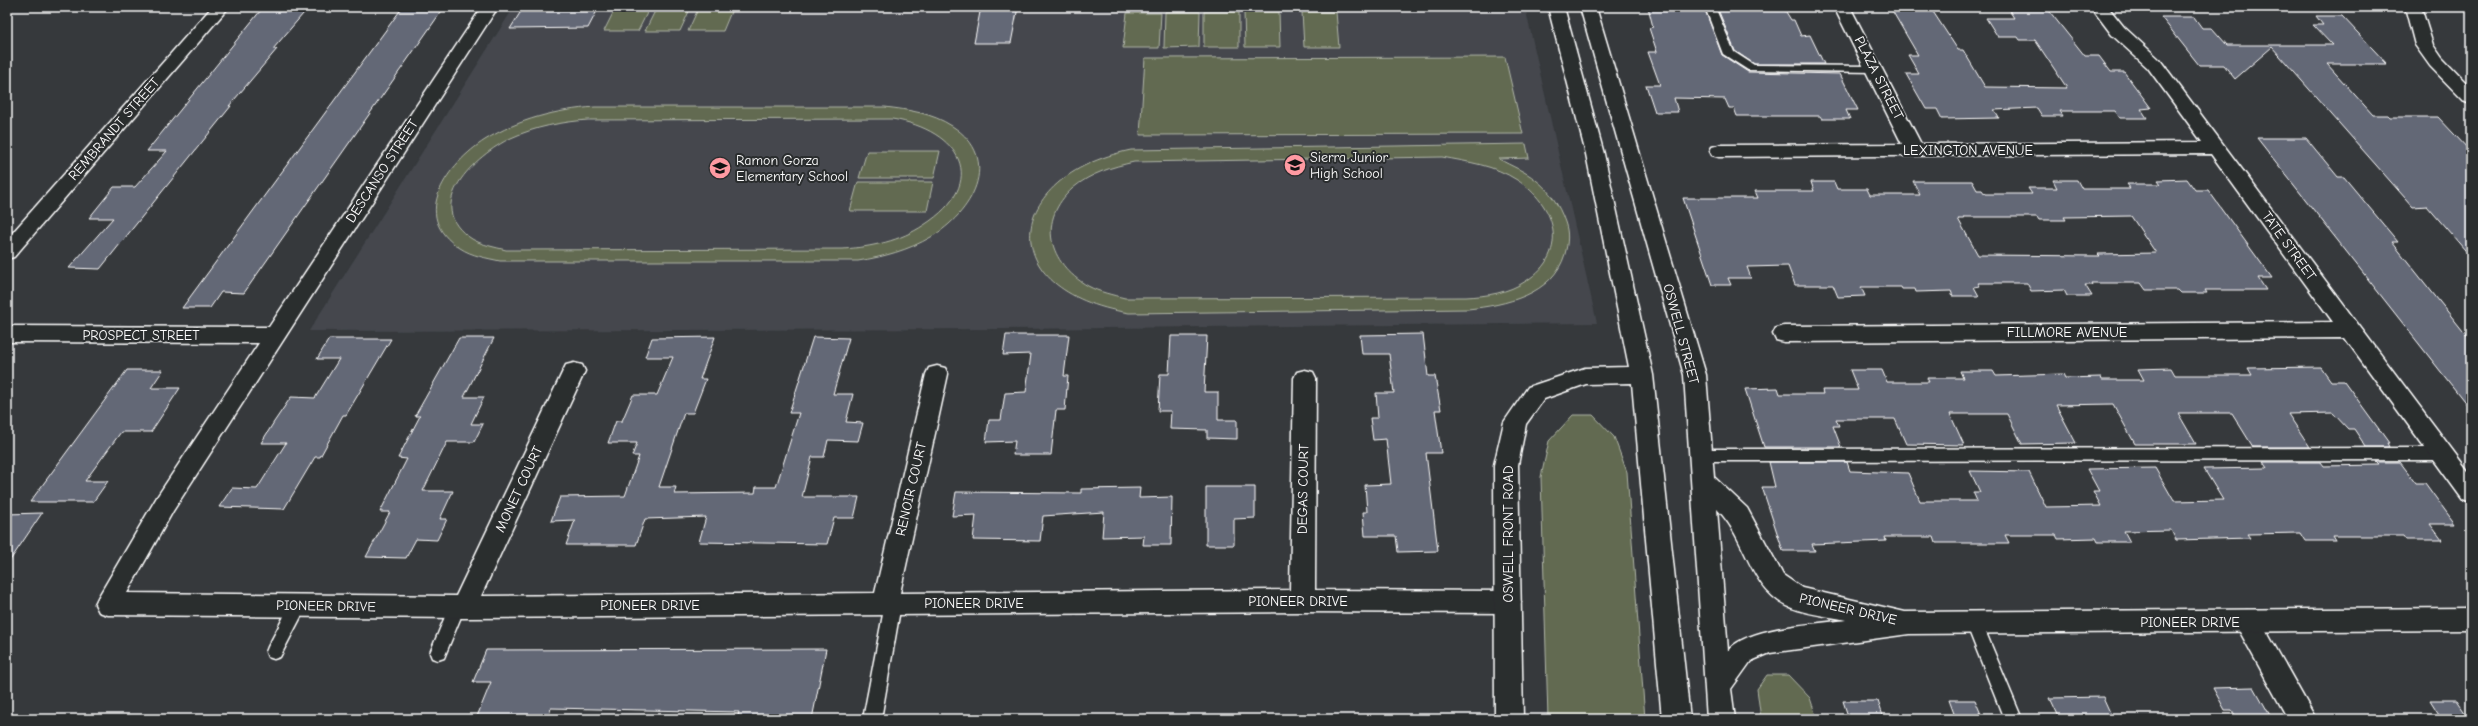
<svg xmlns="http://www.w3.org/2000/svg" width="2478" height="726" font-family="'Comic Neue',sans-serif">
<rect width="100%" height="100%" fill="#36393c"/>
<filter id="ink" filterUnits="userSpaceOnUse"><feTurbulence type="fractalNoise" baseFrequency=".025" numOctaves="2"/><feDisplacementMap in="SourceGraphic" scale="8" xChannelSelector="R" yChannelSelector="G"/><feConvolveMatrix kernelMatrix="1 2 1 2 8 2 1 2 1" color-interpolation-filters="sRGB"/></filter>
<g filter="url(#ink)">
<polygon fill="#44474d" points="514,7 1525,7 1597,323 1003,329 309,331"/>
<g fill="#626b51" stroke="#b0b5a8" fill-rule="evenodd">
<polygon points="616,7 650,7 638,31 604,31"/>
<polygon points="657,7 691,7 680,31 645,31"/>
<polygon points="699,7 733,7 723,31 688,31"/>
<polygon points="1165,12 1200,12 1199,47 1164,48"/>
<rect x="1204" y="12" width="35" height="35"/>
<polygon points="1244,12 1279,12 1280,47 1245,47"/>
<polygon points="1302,12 1336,12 1339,47 1304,47"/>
<polygon points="1127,13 1161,13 1159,48 1123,48"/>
<polygon points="1505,57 1523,134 1140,135 1145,58"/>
<path d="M595,107H885C909,110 932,113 952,126C1004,159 971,214 931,237C909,250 883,257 858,261H500C487,258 472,256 460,248C408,216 449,163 485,140C519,119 556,110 595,107ZM892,119C960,130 991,182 924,225C900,241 872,247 843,249L506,250C495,247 482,245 472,239C420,206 476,155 511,138C535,127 561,122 588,120Z"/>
<path d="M1526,144L1529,158L1499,159C1511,166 1525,171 1536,180C1550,191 1559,205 1565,222C1569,233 1568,243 1565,254C1553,295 1505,305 1468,309L1129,313C993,291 1002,177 1131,150ZM1442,157C1468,162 1494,165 1517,180C1555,204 1571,252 1526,281C1508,293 1487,296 1466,297L1125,298C1113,295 1099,292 1088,286C1048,263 1037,220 1073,188C1091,173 1112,167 1134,162Z"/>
<polygon points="867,151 940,151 934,178 859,178"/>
<polygon points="858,182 933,182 927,211 850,211"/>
<polygon points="1573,415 1593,415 1614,437 1627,472 1645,719 1548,719 1541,477 1549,441"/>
<polygon points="1767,675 1788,675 1810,698 1817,719 1761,719 1757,689"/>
</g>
<g fill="#646776" stroke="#fff" fill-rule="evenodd">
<polygon points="283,7 309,7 273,49 277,49 229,106 231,106 100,269 69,268 113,218 89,218 114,187 135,187 167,151 147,151 261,10 280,11"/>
<polygon points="599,7 588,28 510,29 523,8"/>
<polygon points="981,7 1018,7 1011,43 974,43"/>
<polygon points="1648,7 1704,7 1722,55 1748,72 1840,74 1858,110 1846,110 1850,119 1822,119 1820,116 1737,116 1734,108 1729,108 1725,99 1674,98 1678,112 1655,112 1646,85 1660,85 1648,52 1657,52 1649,28 1653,27"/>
<polygon points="1717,7 1783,7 1791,20 1794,20 1801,36 1810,35 1824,64 1754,64 1735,51"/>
<polygon points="1890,7 1930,7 1958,50 1963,50 1985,87 2067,88 2035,40 2020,40 2018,37 1998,37 1986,18 2014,18 2007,7 2046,7 2085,56 2099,56 2111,72 2124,72 2151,108 2141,109 2147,118 2120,118 2115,111 2060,111 2063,116 2042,116 2037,108 1994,110 1999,118 1942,119 1937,109 1926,109 1906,74 1919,74 1908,55 1918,55"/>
<polygon points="402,8 443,9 244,293 221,292 210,308 182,308"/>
<polygon points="2316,16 2342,16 2387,64 2327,64 2373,115 2388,115 2390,117 2438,117 2471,152 2471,257 2427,206 2413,207 2272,47 2235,79 2224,65 2199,65 2161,17 2194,17 2202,28 2212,28 2227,45 2332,45 2313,25 2323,25"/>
<polygon points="2257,138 2306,138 2338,177 2344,177 2398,242 2392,242 2471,341 2471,410"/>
<path d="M2187,179L2195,190H2208L2272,278H2258L2266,290H2205L2207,293H2181L2178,290H2146L2141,283H2091L2092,285H2085L2092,296H2067L2064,290L2031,291L2027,283H1978L1980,286L1974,287L1979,296H1953L1951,291L1916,292L1915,289H1902L1901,287H1861L1865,296L1838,297L1833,285H1795L1788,266L1747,267L1751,278H1728L1731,285H1712L1683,198H1758L1755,191H1814L1811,182H1834L1837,189H1867L1870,195H1920L1913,181H1972L1977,190H1982L1985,194H2032L2028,188H2057L2053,180H2077L2082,189H2130L2126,184H2161L2158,180ZM2131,216L2156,253L2098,254L2100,256L1978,255L1958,219H1964L1963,217H2037L2039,220H2066L2064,217Z"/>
<polygon points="1423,334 1428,376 1435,376 1441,410 1435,410 1441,453 1426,453 1438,551 1398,552 1396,536 1365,536 1363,512 1367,512 1365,485 1391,484 1386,439 1373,440 1370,418 1378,418 1376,393 1394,393 1389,354 1362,354 1360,335"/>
<polygon points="1006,335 1069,335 1064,376 1068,376 1065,410 1056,410 1051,455 1013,455 1015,441 986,442 989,420 1001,420 1005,393 1026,392 1031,354 1003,355"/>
<polygon points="1171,336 1207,336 1204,392 1218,392 1218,420 1237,420 1237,439 1207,438 1207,430 1170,429 1171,411 1158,411 1160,374 1169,374"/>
<polygon points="715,337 700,379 706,379 693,413 684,413 659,487 676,487 674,494 755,493 756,487 776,487 799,413 789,413 813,337 849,338 833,394 853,394 846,422 863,423 858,441 828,440 824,457 812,457 802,497 859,497 854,518 834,518 827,544 699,542 706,517 645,519 636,545 566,545 575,520 551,521 560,497 625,496 639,456 632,456 637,443 608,443 616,421 622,421 633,395 657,395 673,357 645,357 652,338"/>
<polygon points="459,338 494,338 464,397 484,397 471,424 483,424 474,442 447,442 423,491 453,491 440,519 447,519 437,540 416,539 406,558 366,557 390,512 380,512 407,459 398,458 420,416 415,416"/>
<polygon points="329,339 391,339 346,415 343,415 320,457 315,457 284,509 219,507 232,488 257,489 286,443 261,443 274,422 291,397 315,398 339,359 317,359"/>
<polygon points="2321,367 2331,381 2344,381 2389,443 2387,443 2389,447 2366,447 2354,429 2348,429 2333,413 2288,414 2310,447 2253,447 2232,413 2178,413 2196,444 2135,444 2113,404 2056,405 2076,443 2022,444 2007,414 1950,414 1964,445 1906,444 1895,419 1836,419 1839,426 1833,426 1841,447 1764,447 1745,389 1778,388 1780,394 1823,394 1822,390 1858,390 1850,370 1882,370 1887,382 1929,382 1927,378 1963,378 1960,371 1993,371 1996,376 2063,374 2065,378 2101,377 2102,380 2144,380 2138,369 2171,368 2175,375 2252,375 2248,368"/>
<polygon points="127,370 163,370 151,388 180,388 151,432 121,432 85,481 108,481 93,502 30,502"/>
<polygon points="1769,462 1847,462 1850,471 1908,473 1920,501 1977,501 1973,492 1980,492 1970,471 2029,472 2046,507 2101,506 2093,491 2099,491 2087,469 2155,468 2174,501 2223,500 2204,469 2267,468 2263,462 2320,462 2323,466 2379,465 2376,462 2400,462 2416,483 2425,483 2455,524 2430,524 2442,540 2406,540 2403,536 2333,536 2336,541 2306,541 2301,533 2247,534 2250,538 2176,540 2171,530 2124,531 2130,542 2098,542 2096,538 2058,539 2056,535 2005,535 2009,543 1936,543 1934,537 1885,537 1886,541 1812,544 1815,551 1783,551 1762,487 1775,487"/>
<polygon points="1206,487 1255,487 1255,518 1234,519 1234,545 1206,545"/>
<polygon points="1140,488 1139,498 1172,497 1171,545 1143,545 1144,536 1102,537 1104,512 1043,516 1040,541 973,540 976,515 952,516 956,492 1081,493 1081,489"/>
<polygon points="42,513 7,565 7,514"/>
<polygon points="826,649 812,719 737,719 739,712 551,708 548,719 476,719 491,682 473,682 486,650"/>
<polygon points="2254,687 2272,719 2237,719 2232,710 2225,710 2213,688"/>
<polygon points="2103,697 2113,719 2060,719 2050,698"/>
<polygon points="1949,700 1975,700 1983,719 1956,719"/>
<polygon points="2430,700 2457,700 2470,719 2442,719"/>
<polygon points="1843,701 1878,701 1884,719 1849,719"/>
</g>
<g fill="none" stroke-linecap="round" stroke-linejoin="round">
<g stroke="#fff" stroke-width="3">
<g id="lane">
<polygon points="1705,7 1715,7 1734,52 1754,65 1874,66 1880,69 1874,72 1748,70 1723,54"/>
<polygon points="2442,448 2447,450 2449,454 2447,458 2442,460 1701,461 1696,459 1694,455 1696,451 1701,449"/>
<polygon points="893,597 899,599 901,604 881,719 863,719 885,604 887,599"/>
<polygon points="298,599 304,601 306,606 304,611 280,657 274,659 268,657 266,652 268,647 292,601"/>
<polygon points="457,600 463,602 465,607 446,653 444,658 438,660 432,658 430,653 449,607 451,602"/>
<polygon points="1974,616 1980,618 1982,623 2022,719 2004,719 1966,623 1968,618"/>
</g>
</g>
<g stroke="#fff" stroke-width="3">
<g id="street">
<polygon points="212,7 229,7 14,257 7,259 7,239"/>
<polygon points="482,7 498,7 173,511 127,593 456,596 563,371 566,365 574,363 582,365 585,371 481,596 875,593 926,374 929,368 937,366 945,368 948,374 900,593 1290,590 1294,378 1297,372 1305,370 1313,372 1316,378 1315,590 1508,591 1517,594 1521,602 1517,610 1508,613 1302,612 463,618 108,615 99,612 95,604 99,596 157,497 259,343 7,342 7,326 269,327"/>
<polygon points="1834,7 1850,7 1921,144 2202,142 2148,68 2112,35 2091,7 2108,7 2124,27 2160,60 2471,475 2471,503 2463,500 2345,338 1784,342 1776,340 1773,334 1776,328 1784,326 2333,322 2211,154 1719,157 1712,155 1710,151 1712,147 1719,145 1902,144"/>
<polygon points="2405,7 2421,7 2433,45 2442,58 2471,88 2471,104 2465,102 2430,66 2415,45"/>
<polygon points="2247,610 2256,613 2316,719 2288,719 2234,621 2238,613"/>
</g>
</g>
<g stroke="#fff" stroke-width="3">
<g id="secondary">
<polygon points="1548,7 1564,7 1604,154 1653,375 1690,719 1662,719 1632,383 1586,384 1544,399 1526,424 1518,465 1523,719 1495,719 1494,465 1504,422 1528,387 1585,368 1629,367 1586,154"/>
<path d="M1580,7H1596L1706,375L1714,477L1747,508L1783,575L1802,588L1905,612L2471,608V630L1909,634L1770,653L1751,661L1731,689L1735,719H1707L1684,375ZM1717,509C1747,539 1748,586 1787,606C1804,614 1828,616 1846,620C1816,624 1746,627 1728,651Z"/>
</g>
</g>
<use href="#lane" fill="#2a2d2e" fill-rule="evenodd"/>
<use href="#street" fill="#2a2d2e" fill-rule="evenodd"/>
<use href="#secondary" fill="#2a2d2e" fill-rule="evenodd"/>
</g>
</g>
<defs>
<g id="school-disc" transform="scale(1.15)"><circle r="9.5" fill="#ff9aa2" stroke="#2a2d2e"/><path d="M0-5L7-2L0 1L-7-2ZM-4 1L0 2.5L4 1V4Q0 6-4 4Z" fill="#111"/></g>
</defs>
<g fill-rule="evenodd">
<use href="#school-disc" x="1295" y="165"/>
<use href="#school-disc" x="720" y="168"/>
</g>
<g text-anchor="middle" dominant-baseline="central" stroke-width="4" stroke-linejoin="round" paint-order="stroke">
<g font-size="14" fill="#fff" stroke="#2a2d2e">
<text transform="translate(1879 78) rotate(63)">PLAZA STREET</text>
<text transform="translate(114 129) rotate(-49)">REMBRANDT STREET</text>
<text x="1968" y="150">LEXINGTON AVENUE</text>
<text transform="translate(382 171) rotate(-57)">DESCANSO STREET</text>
<text transform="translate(2289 246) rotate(54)">TATE STREET</text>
<text x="2067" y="332">FILLMORE AVENUE</text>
<text transform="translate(1681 334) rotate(75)">OSWELL STREET</text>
<text x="141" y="335">PROSPECT STREET</text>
<text transform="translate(519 489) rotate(-65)">MONET COURT</text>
<text transform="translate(911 489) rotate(-77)">RENOIR COURT</text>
<text transform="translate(1303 489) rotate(-89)">DEGAS COURT</text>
<text transform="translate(1508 534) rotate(-90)">OSWELL FRONT ROAD</text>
<text x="1298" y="601">PIONEER DRIVE</text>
<text x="974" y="603">PIONEER DRIVE</text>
<text x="650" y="605">PIONEER DRIVE</text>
<text transform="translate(326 606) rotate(1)">PIONEER DRIVE</text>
<text transform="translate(1848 609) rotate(13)">PIONEER DRIVE</text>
<text x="2190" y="622">PIONEER DRIVE</text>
</g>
<g font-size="14" fill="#fff" stroke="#2a2d2e" text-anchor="start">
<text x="1310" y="157">Sierra Junior<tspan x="1310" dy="16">High School</tspan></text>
<text x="736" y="160">Ramon Gorza<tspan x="736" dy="16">Elementary School</tspan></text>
</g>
</g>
<rect width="2478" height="726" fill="none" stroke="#2a2d2e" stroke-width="24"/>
<rect x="12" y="12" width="2454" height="702" fill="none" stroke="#fff" stroke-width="1.5" filter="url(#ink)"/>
</svg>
